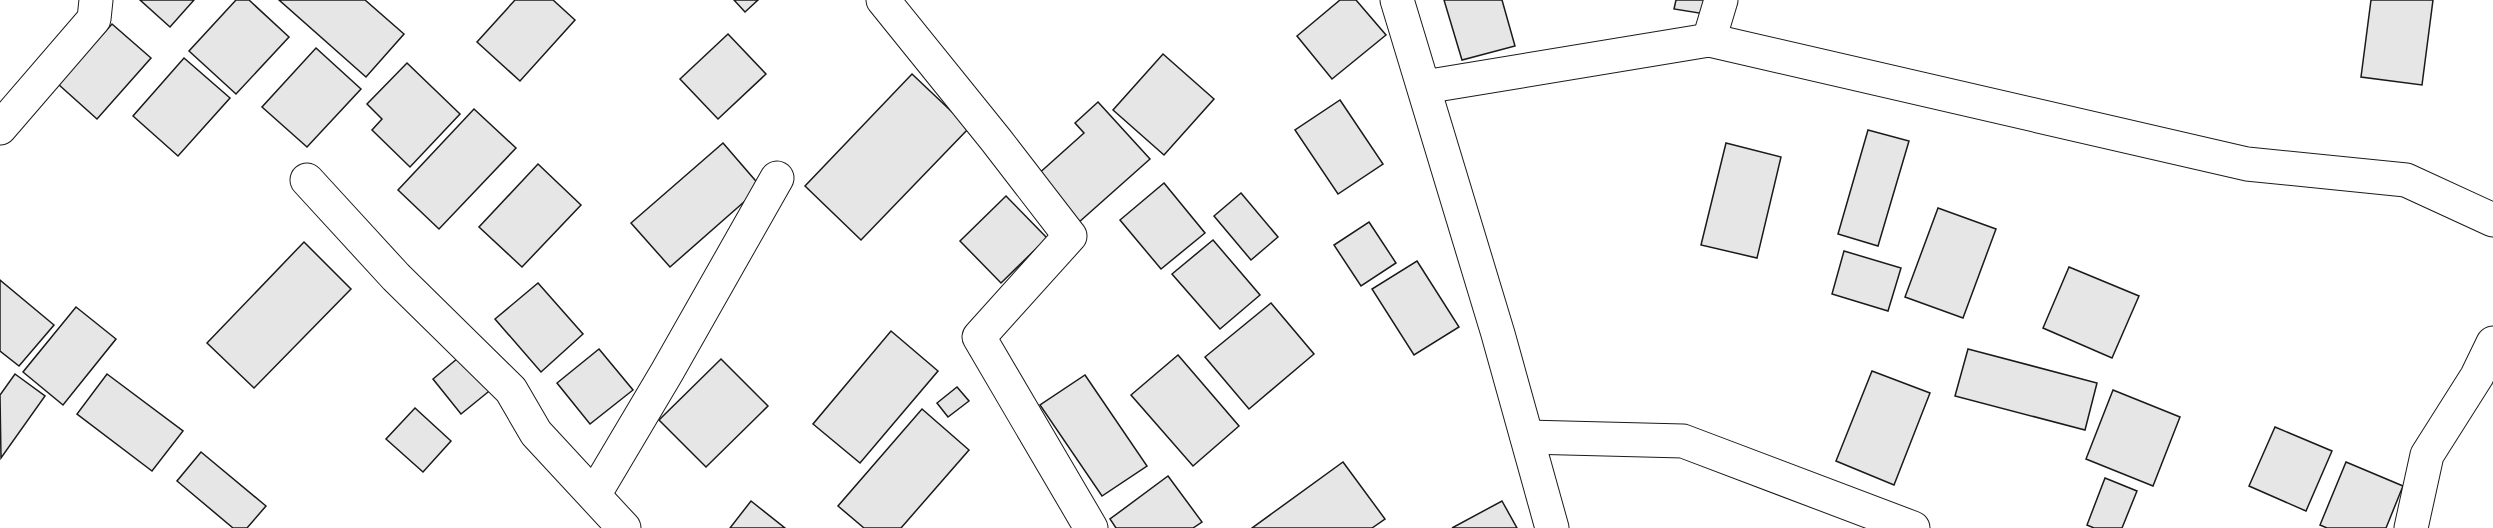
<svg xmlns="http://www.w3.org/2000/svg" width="2493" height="528" font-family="Spectral,serif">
<rect width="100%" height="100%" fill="#fff"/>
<g fill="#e6e6e6" stroke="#1a1a1a" stroke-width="1.5">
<polygon points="140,0 194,0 170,27"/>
<polygon points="236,0 249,0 289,37 236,94 189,51"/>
<polygon points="279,0 365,0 404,34 366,77"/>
<polygon points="515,0 553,0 575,20 520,81 477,42"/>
<polygon points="734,0 758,0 745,12"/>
<polygon points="1340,0 1356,0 1386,35 1332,79 1297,36"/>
<polygon points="1444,0 1502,0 1515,46 1462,60"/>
<polygon points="1676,0 1708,0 1705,14 1674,9"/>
<polygon points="2371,0 2433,0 2422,85 2361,77"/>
<polygon points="112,24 151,58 97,119 58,84"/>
<polygon points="728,34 766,74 718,119 680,79"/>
<polygon points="316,48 361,89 307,147 262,107"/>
<polygon points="1163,54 1214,99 1164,155 1113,110"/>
<polygon points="184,58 230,98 178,156 133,116"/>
<polygon points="407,63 460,114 410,167 372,130 382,119 367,104"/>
<polygon points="912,74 969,128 861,240 805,186"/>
<polygon points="1340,100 1383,164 1338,194 1295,130"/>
<polygon points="1098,102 1150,159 1078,223 1036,176 1084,133 1075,123"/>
<polygon points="474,109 516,148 439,229 398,190"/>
<polygon points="1868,130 1909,141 1878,246 1838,234"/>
<polygon points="723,143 761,187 670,267 631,223"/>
<polygon points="1726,143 1781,157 1757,258 1701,245"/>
<polygon points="538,164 581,205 522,267 479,227"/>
<polygon points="1164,183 1205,233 1161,269 1120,220"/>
<polygon points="1241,193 1278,237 1251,260 1214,216"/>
<polygon points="1006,196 1047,238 1001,283 960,241"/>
<polygon points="1938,208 1996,229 1963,318 1905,297"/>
<polygon points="1369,222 1396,263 1361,286 1334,245"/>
<polygon points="1213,240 1260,295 1220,329 1172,274"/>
<polygon points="304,242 351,289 254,388 207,343"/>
<polygon points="1844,251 1901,268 1888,311 1832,294"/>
<polygon points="1417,261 1459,327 1414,355 1372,289"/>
<polygon points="2069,267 2139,296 2112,358 2043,328"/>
<polygon points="0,280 54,325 19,366 0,351"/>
<polygon points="538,283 583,334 541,372 495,319"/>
<polygon points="1271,303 1314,354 1249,409 1205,357"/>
<polygon points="76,307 116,339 63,405 23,372"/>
<polygon points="891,331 938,371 860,463 813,424"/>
<polygon points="599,349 633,390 590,424 557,383"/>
<polygon points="1968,349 2097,383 2085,430 1955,396"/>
<polygon points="464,353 493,388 461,414 433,379"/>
<polygon points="1178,355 1239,426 1193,466 1131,395"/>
<polygon points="721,359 768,406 706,467 659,420"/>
<polygon points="1872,371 1930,393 1894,485 1836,461"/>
<polygon points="15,374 45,396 1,458 0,395"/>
<polygon points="107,374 183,431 152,471 77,414"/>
<polygon points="1085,375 1147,466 1102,496 1040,405"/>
<polygon points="957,387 969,401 948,417 937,403"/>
<polygon points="2113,390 2180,417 2153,486 2086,459"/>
<polygon points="415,408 451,441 423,472 386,439"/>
<polygon points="922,409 969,450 901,528 864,528 838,506"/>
<polygon points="2275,427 2332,451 2306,511 2249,486"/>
<polygon points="201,452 266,506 247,528 233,528 177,481"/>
<polygon points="1343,462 1385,519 1372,528 1252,528"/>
<polygon points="2346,462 2403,486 2386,528 2327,528 2320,525"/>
<polygon points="1168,476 1202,522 1193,528 1116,528 1110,519"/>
<polygon points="2105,478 2137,491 2122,528 2094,528 2087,525"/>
<polygon points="751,501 785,528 730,528"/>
<polygon points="1502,501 1517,528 1452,528"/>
</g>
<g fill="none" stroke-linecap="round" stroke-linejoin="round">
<g stroke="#1a1a1a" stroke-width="35">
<g id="minor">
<polyline points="883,0 996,140 1070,236 979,337 1091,528"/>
<polyline points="1397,0 1498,334 1552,528"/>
<polyline points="1709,40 1721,0"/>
<polyline points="1424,87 1709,40 2247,164 2406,180 2493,220"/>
<polyline points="0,128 94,19 96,0"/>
<polyline points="307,180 396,277 511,390 536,433 624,528"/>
<polyline points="1527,437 1683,441 1913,528"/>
<polyline points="594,495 667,372 777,178"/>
<polyline points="2411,528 2427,455 2477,376 2493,343"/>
</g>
</g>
<use href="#minor" stroke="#fff" stroke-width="33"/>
</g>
</svg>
